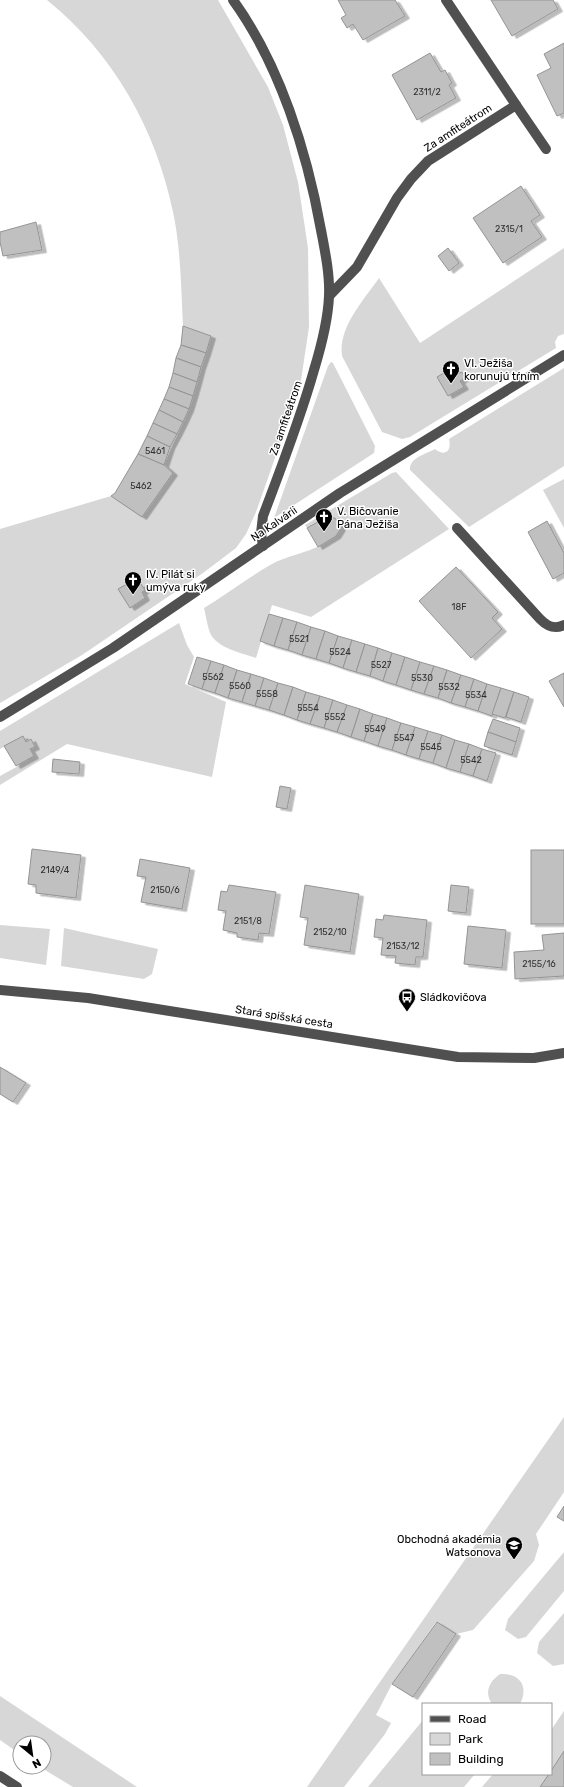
<svg xmlns="http://www.w3.org/2000/svg" width="564" height="1787" font-family="Rubik,sans-serif">
<defs>
<filter id="shadow"><feDropShadow dx="4.5" dy="2.5" stdDeviation="0" flood-color="#0004"/></filter>
</defs>
<rect width="100%" height="100%" fill="#fff"/>
<g fill="#d7d7d7">
<path d="M47,0H218L268,87L283,125L298,182L308,248L309,327L300,387L256,512L246,534L236,548L203,573L82,655L0,703V529L111,496L142,517L173,473L164,465L189,409L211,336L183,326C181,289 181,249 173,212C156,129 113,53 47,0Z"/>
<path d="M564,248V334L558,336L555,342L556,348L410,437L402,439L382,432L342,356C338,327 364,300 379,278L420,343Z"/>
<polygon points="331,362 333,363 375,446 374,453 274,518 328,366"/>
<path d="M564,368V466L469,527L410,470C409,458 426,454 435,449C445,457 452,451 449,439Z"/>
<path d="M396,472L449,529L311,617L272,605L256,658C241,653 217,648 210,633C207,625 206,616 204,608C227,594 249,577 272,564C294,552 327,551 341,528L339,526L342,524L339,518L336,520L334,518H325L307,528L305,525L392,473Z"/>
<polygon points="564,479 564,528 543,490"/>
<path d="M179,623L187,645L194,657L185,684L226,702L212,777L67,744L0,785V776L20,765L30,749L35,746L31,739C21,744 9,743 0,749V731Z"/>
<polygon points="0,925 50,929 46,965 0,958"/>
<polygon points="64,928 158,949 152,974 144,979 61,966"/>
<polygon points="564,1417 564,1492 536,1534 539,1545 534,1561 473,1630 456,1634 436,1622 392,1684 376,1715 391,1723 385,1734 344,1787 307,1787"/>
<polygon points="564,1552 564,1591 526,1637 518,1639 505,1630 508,1619"/>
<polygon points="564,1613 564,1664 553,1666 537,1653 539,1642"/>
<path d="M500,1674C520,1673 529,1686 520,1704H492C484,1692 489,1682 500,1674Z"/>
<polygon points="0,1696 137,1787 73,1787 40,1767 44,1767 44,1743 20,1743 20,1754 0,1740"/>
<polygon points="564,1711 564,1751 551,1771 551,1730"/>
<polygon points="423,1720 423,1774 475,1774 464,1787 368,1787"/>
<polygon points="493,1774 549,1774 540,1787 482,1787"/>
</g>
<g fill="#c0c0c0" stroke="#949494" filter="url(#shadow)">
<polygon points="338,0 395,0 405,16 363,40 353,24 347,28 341,18 346,15"/>
<polygon points="491,0 553,0 558,9 512,36"/>
<polygon points="564,43 564,113 557,116 537,75 551,68 544,54"/>
<polygon points="430,53 441,72 445,70 452,83 449,85 456,98 417,120 392,75"/>
<polygon points="521,186 540,215 531,221 542,237 503,263 473,218"/>
<polygon points="36,222 42,250 3,256 0,242 0,232"/>
<polygon points="448,248 459,263 449,271 438,256"/>
<polygon points="183,326 211,336 206,353 181,345"/>
<polygon points="181,345 206,353 201,367 176,358"/>
<polygon points="176,358 201,367 197,382 173,373"/>
<polygon points="453,368 457,374 462,372 465,378 460,381 464,387 448,396 437,377"/>
<polygon points="173,373 197,382 193,396 169,387"/>
<polygon points="169,387 193,396 189,409 164,399"/>
<polygon points="164,399 189,409 183,422 159,410"/>
<polygon points="159,410 183,422 177,434 153,423"/>
<polygon points="153,423 177,434 170,447 147,436"/>
<polygon points="147,436 170,447 164,465 138,454"/>
<polygon points="138,454 164,465 173,473 142,517 111,496 115,493"/>
<polygon points="325,518 335,518 336,520 339,518 342,524 339,526 341,528 336,536 318,547 307,528"/>
<polygon points="547,521 564,553 564,573 553,579 528,532"/>
<polygon points="456,567 498,612 492,618 502,629 471,658 419,601"/>
<polygon points="134,580 138,586 141,584 145,590 142,592 145,598 130,608 118,589"/>
<polygon points="269,614 283,618 274,646 260,641"/>
<polygon points="283,618 297,622 288,650 274,646"/>
<polygon points="297,622 311,627 302,655 288,650"/>
<polygon points="311,627 325,631 316,659 302,655"/>
<polygon points="325,631 338,636 329,663 316,659"/>
<polygon points="338,636 352,640 343,668 329,663"/>
<polygon points="352,640 365,644 356,672 343,668"/>
<polygon points="365,644 378,648 370,676 356,672"/>
<polygon points="378,648 392,653 383,681 370,676"/>
<polygon points="392,653 405,657 396,685 383,681"/>
<polygon points="197,657 211,661 202,689 188,684"/>
<polygon points="405,657 420,662 411,690 396,685"/>
<polygon points="211,661 224,665 215,693 202,689"/>
<polygon points="420,662 434,666 424,694 411,690"/>
<polygon points="224,665 237,670 228,698 215,693"/>
<polygon points="434,666 447,670 438,698 424,694"/>
<polygon points="237,670 251,674 242,702 228,698"/>
<polygon points="447,670 461,675 451,703 438,698"/>
<polygon points="564,673 564,707 549,681"/>
<polygon points="251,674 264,678 255,706 242,702"/>
<polygon points="461,675 474,679 465,707 451,703"/>
<polygon points="264,678 278,683 269,710 255,706"/>
<polygon points="474,679 487,684 478,711 465,707"/>
<polygon points="278,683 293,687 284,715 269,710"/>
<polygon points="487,684 501,688 492,716 478,711"/>
<polygon points="293,687 306,692 297,720 284,715"/>
<polygon points="501,688 514,692 505,718 492,714"/>
<polygon points="306,692 320,696 310,724 297,720"/>
<polygon points="514,692 529,697 521,722 506,717"/>
<polygon points="320,696 333,700 324,728 310,724"/>
<polygon points="333,700 347,705 337,732 324,728"/>
<polygon points="347,705 360,709 351,737 337,732"/>
<polygon points="360,709 373,714 364,741 351,737"/>
<polygon points="373,714 387,718 378,746 364,741"/>
<polygon points="387,718 401,723 392,750 378,746"/>
<polygon points="493,719 520,728 516,742 488,732"/>
<polygon points="401,723 415,727 406,755 392,750"/>
<polygon points="415,727 428,731 419,759 406,755"/>
<polygon points="428,731 442,735 433,763 419,759"/>
<polygon points="488,732 516,742 512,755 484,746"/>
<polygon points="442,735 455,740 446,768 433,763"/>
<polygon points="23,736 26,742 31,739 35,747 30,749 34,756 16,766 4,746"/>
<polygon points="455,740 469,744 460,772 446,768"/>
<polygon points="469,744 482,749 473,776 460,772"/>
<polygon points="482,749 496,753 487,781 473,776"/>
<polygon points="53,759 80,762 79,774 52,772"/>
<polygon points="280,786 291,788 287,809 276,807"/>
<polygon points="32,849 81,855 76,898 36,893 36,885 28,884"/>
<rect x="531" y="850" width="33" height="74"/>
<polygon points="140,859 190,868 182,909 141,902 146,877 137,876"/>
<polygon points="229,885 276,892 269,934 259,933 258,940 237,937 237,933 223,930 226,911 218,910 221,891 227,892"/>
<polygon points="305,885 359,894 350,952 304,945 308,918 300,917"/>
<polygon points="451,885 469,887 466,913 448,911"/>
<polygon points="384,915 427,920 423,957 416,957 415,965 395,963 396,956 381,955 383,938 374,937 376,919 383,920"/>
<polygon points="468,926 506,930 502,968 464,964"/>
<polygon points="564,933 564,976 515,979 514,952 544,950 542,935"/>
<polygon points="0,1067 26,1083 13,1102 0,1094"/>
<polygon points="564,1506 564,1521 557,1517"/>
<polygon points="437,1622 456,1634 413,1697 392,1684"/>
<polygon points="564,1751 564,1787 540,1787 549,1774 551,1774 551,1771"/>
</g>
<g fill="none" stroke-linecap="round" stroke-linejoin="round">
<g stroke="#505050" stroke-width="10">
<path d="M233,0C280,65 307,152 321,230C325,251 330,275 329,296C328,321 321,347 314,370C300,420 281,468 263,516L261,533L263,546"/>
<polyline points="516,105 546,149"/>
<polyline points="329,296 357,267 397,198 411,179 428,161 516,105 446,0"/>
<path d="M457,528L540,619C547,626 554,630 564,625"/>
<polyline points="0,717 113,648 340,493 564,355"/>
<polyline points="0,990 88,998 458,1057 534,1058 564,1053"/>
<polyline points="0,1776 17,1787"/>
</g>
</g>
<defs>
<g id="church-pin" transform="scale(0.9)"><path d="M0 17L-7.5 6A9.5 9.5 0 1 1 7.5 6Z" fill="#000" stroke="#fff"/><path d="M-1.2-6h2.4v3.5h3.3v2.4h-3.3V6h-2.4V-.1h-3.3v-2.4h3.3Z" fill="#fff"/></g>
<g id="bus-pin" transform="scale(0.9)"><path d="M0 17L-7.5 6A9.5 9.5 0 1 1 7.5 6Z" fill="#000" stroke="#fff"/><path d="M-5-6H5V4H4V6H2V4H-2V6H-4V4H-5ZM-3.5-4V0h7V-4ZM-3.5 1.2v1.5H-2V1.2ZM2 1.2v1.5H3.5V1.2Z" fill="#fff"/></g>
<g id="school-pin" transform="scale(0.9)"><path d="M0 17L-7.5 6A9.5 9.5 0 1 1 7.5 6Z" fill="#000" stroke="#fff"/><path d="M0-5L7-2L0 1L-7-2ZM-4 1L0 2.5L4 1V4Q0 6-4 4Z" fill="#fff"/></g>
</defs>
<g fill-rule="evenodd">
<use href="#church-pin" x="451" y="369"/>
<use href="#church-pin" x="324" y="517"/>
<use href="#church-pin" x="133" y="580"/>
<use href="#bus-pin" x="407" y="997"/>
<use href="#school-pin" x="514" y="1545"/>
</g>
<g text-anchor="middle" dominant-baseline="central" stroke-width="3" stroke-linejoin="round" paint-order="stroke">
<g font-size="9" fill="#303030">
<text x="427" y="92">2311/2</text>
<text x="509" y="229">2315/1</text>
<text x="155" y="451">5461</text>
<text x="141" y="486">5462</text>
<text x="459" y="607">18F</text>
<text x="299" y="639">5521</text>
<text x="340" y="652">5524</text>
<text x="381" y="665">5527</text>
<text x="213" y="677">5562</text>
<text x="422" y="678">5530</text>
<text x="240" y="686">5560</text>
<text x="449" y="687">5532</text>
<text x="267" y="694">5558</text>
<text x="476" y="695">5534</text>
<text x="308" y="708">5554</text>
<text x="335" y="717">5552</text>
<text x="375" y="729">5549</text>
<text x="404" y="738">5547</text>
<text x="431" y="747">5545</text>
<text x="471" y="760">5542</text>
<text x="55" y="870">2149/4</text>
<text x="165" y="890">2150/6</text>
<text x="248" y="921">2151/8</text>
<text x="330" y="932">2152/10</text>
<text x="403" y="946">2153/12</text>
<text x="539" y="964">2155/16</text>
</g>
<g font-size="11" fill="#000" stroke="#fff">
<text transform="translate(458 128) rotate(-33)">Za amfiteátrom</text>
<text transform="translate(286 418) rotate(-71)">Za amfiteátrom</text>
<text transform="translate(274 524) rotate(-34)">Na Kalvárii</text>
<text transform="translate(284 1017) rotate(9)">Stará spišská cesta</text>
</g>
<g font-size="11" fill="#000" stroke="#fff" text-anchor="start">
<text x="464" y="363">VI. Ježiša<tspan x="464" dy="13">korunujú tŕním</tspan></text>
<text x="337" y="511">V. Bičovanie<tspan x="337" dy="13">Pána Ježiša</tspan></text>
<text x="146" y="574">IV. Pilát si<tspan x="146" dy="13">umýva ruky</tspan></text>
<text x="420" y="997">Sládkovičova</text>
<text x="501" y="1539" text-anchor="end">Obchodná akadémia<tspan x="501" dy="13">Watsonova</tspan></text>
</g>
</g>
<rect x="422" y="1703" width="130" height="72" fill="#ffffff" stroke="#999999"/>
<rect x="430" y="1716" width="20" height="6" fill="#505050" stroke="#999999"/>
<text x="458" y="1723" font-size="12" fill="#000000">Road</text>
<rect x="430" y="1733" width="20" height="12" fill="#d7d7d7" stroke="#999999"/>
<text x="458" y="1743" font-size="12" fill="#000000">Park</text>
<rect x="430" y="1753" width="20" height="12" fill="#c0c0c0" stroke="#999999"/>
<text x="458" y="1763" font-size="12" fill="#000000">Building</text>
<g transform="translate(32 1755) rotate(151)"><circle r="19" fill="#ffffff" stroke="#999999"/>
<path d="M0-3L7 15L0 10L-7 15Z" fill="#000000"/>
<text y="-6" font-size="11" font-weight="bold" text-anchor="middle" fill="#000000">N</text>
</g>
</svg>
